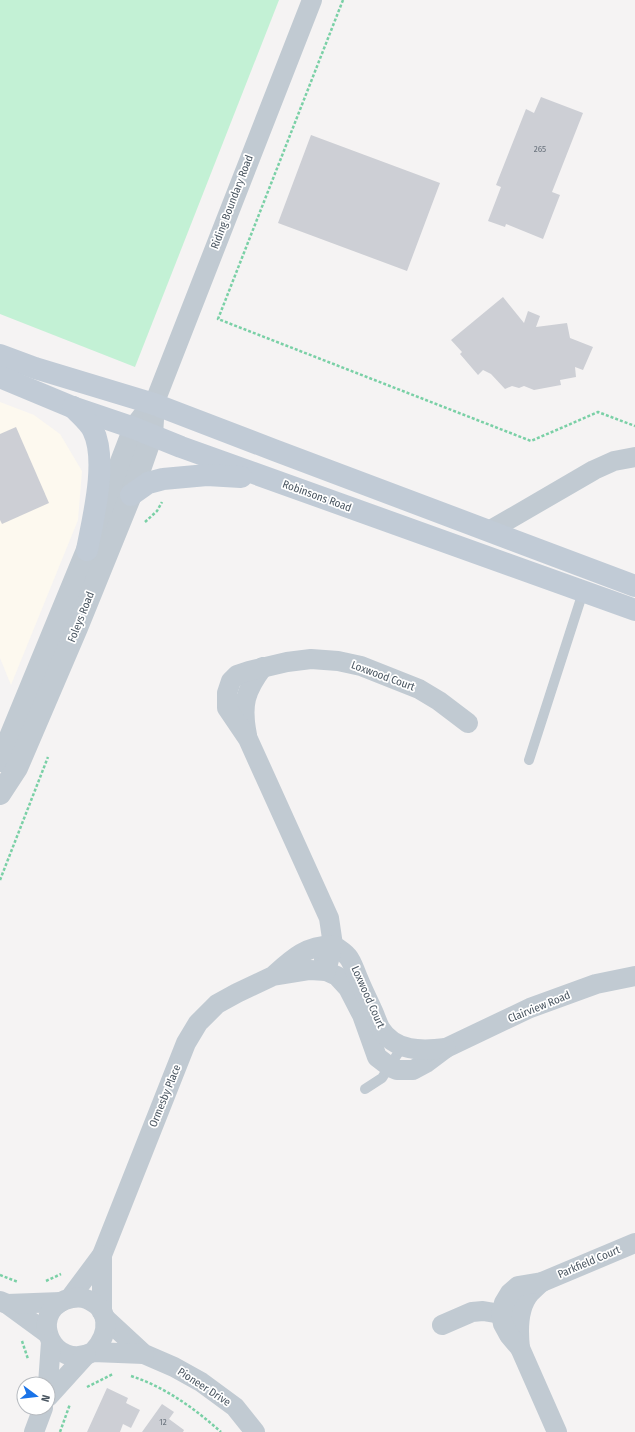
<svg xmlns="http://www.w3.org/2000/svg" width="635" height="1432" font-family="'Fira Sans Condensed',sans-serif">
<rect width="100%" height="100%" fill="#f5f3f3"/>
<polygon fill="#fdf9ef" points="0,402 34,415 60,434 82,471 78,520 11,685 0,658"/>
<polygon fill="#c3f1d5" points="0,0 279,0 135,367 0,314"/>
<g fill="#cdcfd5">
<polygon points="541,97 583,113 552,192 560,195 543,239 506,224 505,227 488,221 501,187 496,185 526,109 534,113"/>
<polygon points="311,135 440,183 407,271 278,223"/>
<polygon points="503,297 524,323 528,311 540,316 536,327 567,323 570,338 593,347 583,370 575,367 576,377 560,380 561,385 534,390 524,386 519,388 512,386 505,389 491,374 483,370 478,375 460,354 462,352 451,340"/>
<polygon points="16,427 49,503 2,524 0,520 0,434"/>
<polygon points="107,1388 128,1398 126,1403 140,1410 131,1428 123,1424 120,1432 87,1432"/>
<polygon points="162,1404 174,1412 169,1419 184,1430 183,1432 142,1432"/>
</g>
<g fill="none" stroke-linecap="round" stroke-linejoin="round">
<g stroke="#7ad0a6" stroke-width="2.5" stroke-dasharray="3 2" stroke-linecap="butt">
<polyline points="343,0 218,319 531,441 598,412 635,426"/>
<polyline points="145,522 157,511 162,502"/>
<polyline points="0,880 48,757"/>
<polyline points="0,1275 18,1282"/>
<polyline points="46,1281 61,1274"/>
<polyline points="22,1341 28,1359"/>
<path d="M131,1376C165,1387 194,1408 221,1432"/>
<polyline points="87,1387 113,1374"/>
<polyline points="60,1432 70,1404"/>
</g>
<g stroke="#c1cad2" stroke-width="10">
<polyline points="529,760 584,589"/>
<polyline points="365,1089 382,1078 402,1047"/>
</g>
<g stroke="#c1cad2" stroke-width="20">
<polyline points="154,404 312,0"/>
<polyline points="489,531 594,470 614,461 635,457"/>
<path d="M247,735C241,705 245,691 263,667"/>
<polyline points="324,959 326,971 337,976 348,988 362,1015 377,1057 390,1067 397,1070 413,1070 426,1063 446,1048 530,1008 596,984 635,976"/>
<path d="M446,1048C422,1051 395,1052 380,1028C377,1022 375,1015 372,1009C367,998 362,988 358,978C350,959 352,957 333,945L329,918L248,739L227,708V693L231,681L237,675L249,671L287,662L311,659L338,661L361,666L419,689L439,701L468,723"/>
<path d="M70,1298L102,1255L186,1043L198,1023L217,1004L237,993L273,976L310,970L326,971L333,945C305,946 293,958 273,976"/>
<polyline points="0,1301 7,1304 48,1334"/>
<polyline points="7,1304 61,1302"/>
<polyline points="102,1312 102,1255"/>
<polyline points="105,1318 144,1354 174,1367 201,1382 235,1407 255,1432"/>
<polyline points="442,1325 472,1312 483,1311 501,1314"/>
<path d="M520,1348C518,1330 518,1307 530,1293C534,1289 538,1285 542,1282"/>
<path d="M93,1352C111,1333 111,1306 83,1298C77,1297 71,1298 65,1300C28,1315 53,1372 93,1352L144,1354"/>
<polyline points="48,1384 51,1342"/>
<polyline points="48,1397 86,1355"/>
<polyline points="34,1432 43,1408"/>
<polyline points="557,1432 520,1348 509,1335 503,1324 501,1314 504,1303 510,1293 518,1286 542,1282 635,1243"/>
</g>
<g stroke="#c1cad2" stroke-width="22">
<polyline points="0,761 87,550 134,428 145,414"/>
<polyline points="0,794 17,768 77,628 131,495 152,435 154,404"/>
</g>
<g stroke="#c1cbd6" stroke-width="22">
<polyline points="0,355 35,368 154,404 274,450 635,586"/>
<polyline points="0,377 72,407 134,428 181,447 635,610"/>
<path d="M73,407C79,414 89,422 93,430C108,460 93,518 87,550"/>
<polyline points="131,495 148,483 163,479 207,475 241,477"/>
</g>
</g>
<g text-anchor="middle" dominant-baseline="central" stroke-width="3.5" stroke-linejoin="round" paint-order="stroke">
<g font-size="9" fill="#6b747e">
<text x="540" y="149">265</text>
<text x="163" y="1422">12</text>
</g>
<g font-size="11" fill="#4a5661" stroke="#fff">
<text transform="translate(232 202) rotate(-69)">Riding Boundary Road</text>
<text transform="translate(317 496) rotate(20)">Robinsons Road</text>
<text transform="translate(81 617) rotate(-68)">Foleys Road</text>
<text transform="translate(383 676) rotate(20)">Loxwood Court</text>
<text transform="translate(368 997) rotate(66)">Loxwood Court</text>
<text transform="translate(539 1007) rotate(-22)">Clairview Road</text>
<text transform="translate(165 1096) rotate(-68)">Ormesby Place</text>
<text transform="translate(589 1262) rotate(-23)">Parkfield Court</text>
<text transform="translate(204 1387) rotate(33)">Pioneer Drive</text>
</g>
</g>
<g transform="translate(36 1396) rotate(105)"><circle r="19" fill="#ffffff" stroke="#b7bbc0"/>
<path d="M0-3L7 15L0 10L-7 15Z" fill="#1a73e8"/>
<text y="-6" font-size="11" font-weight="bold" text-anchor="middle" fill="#4a5661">N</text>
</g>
</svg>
